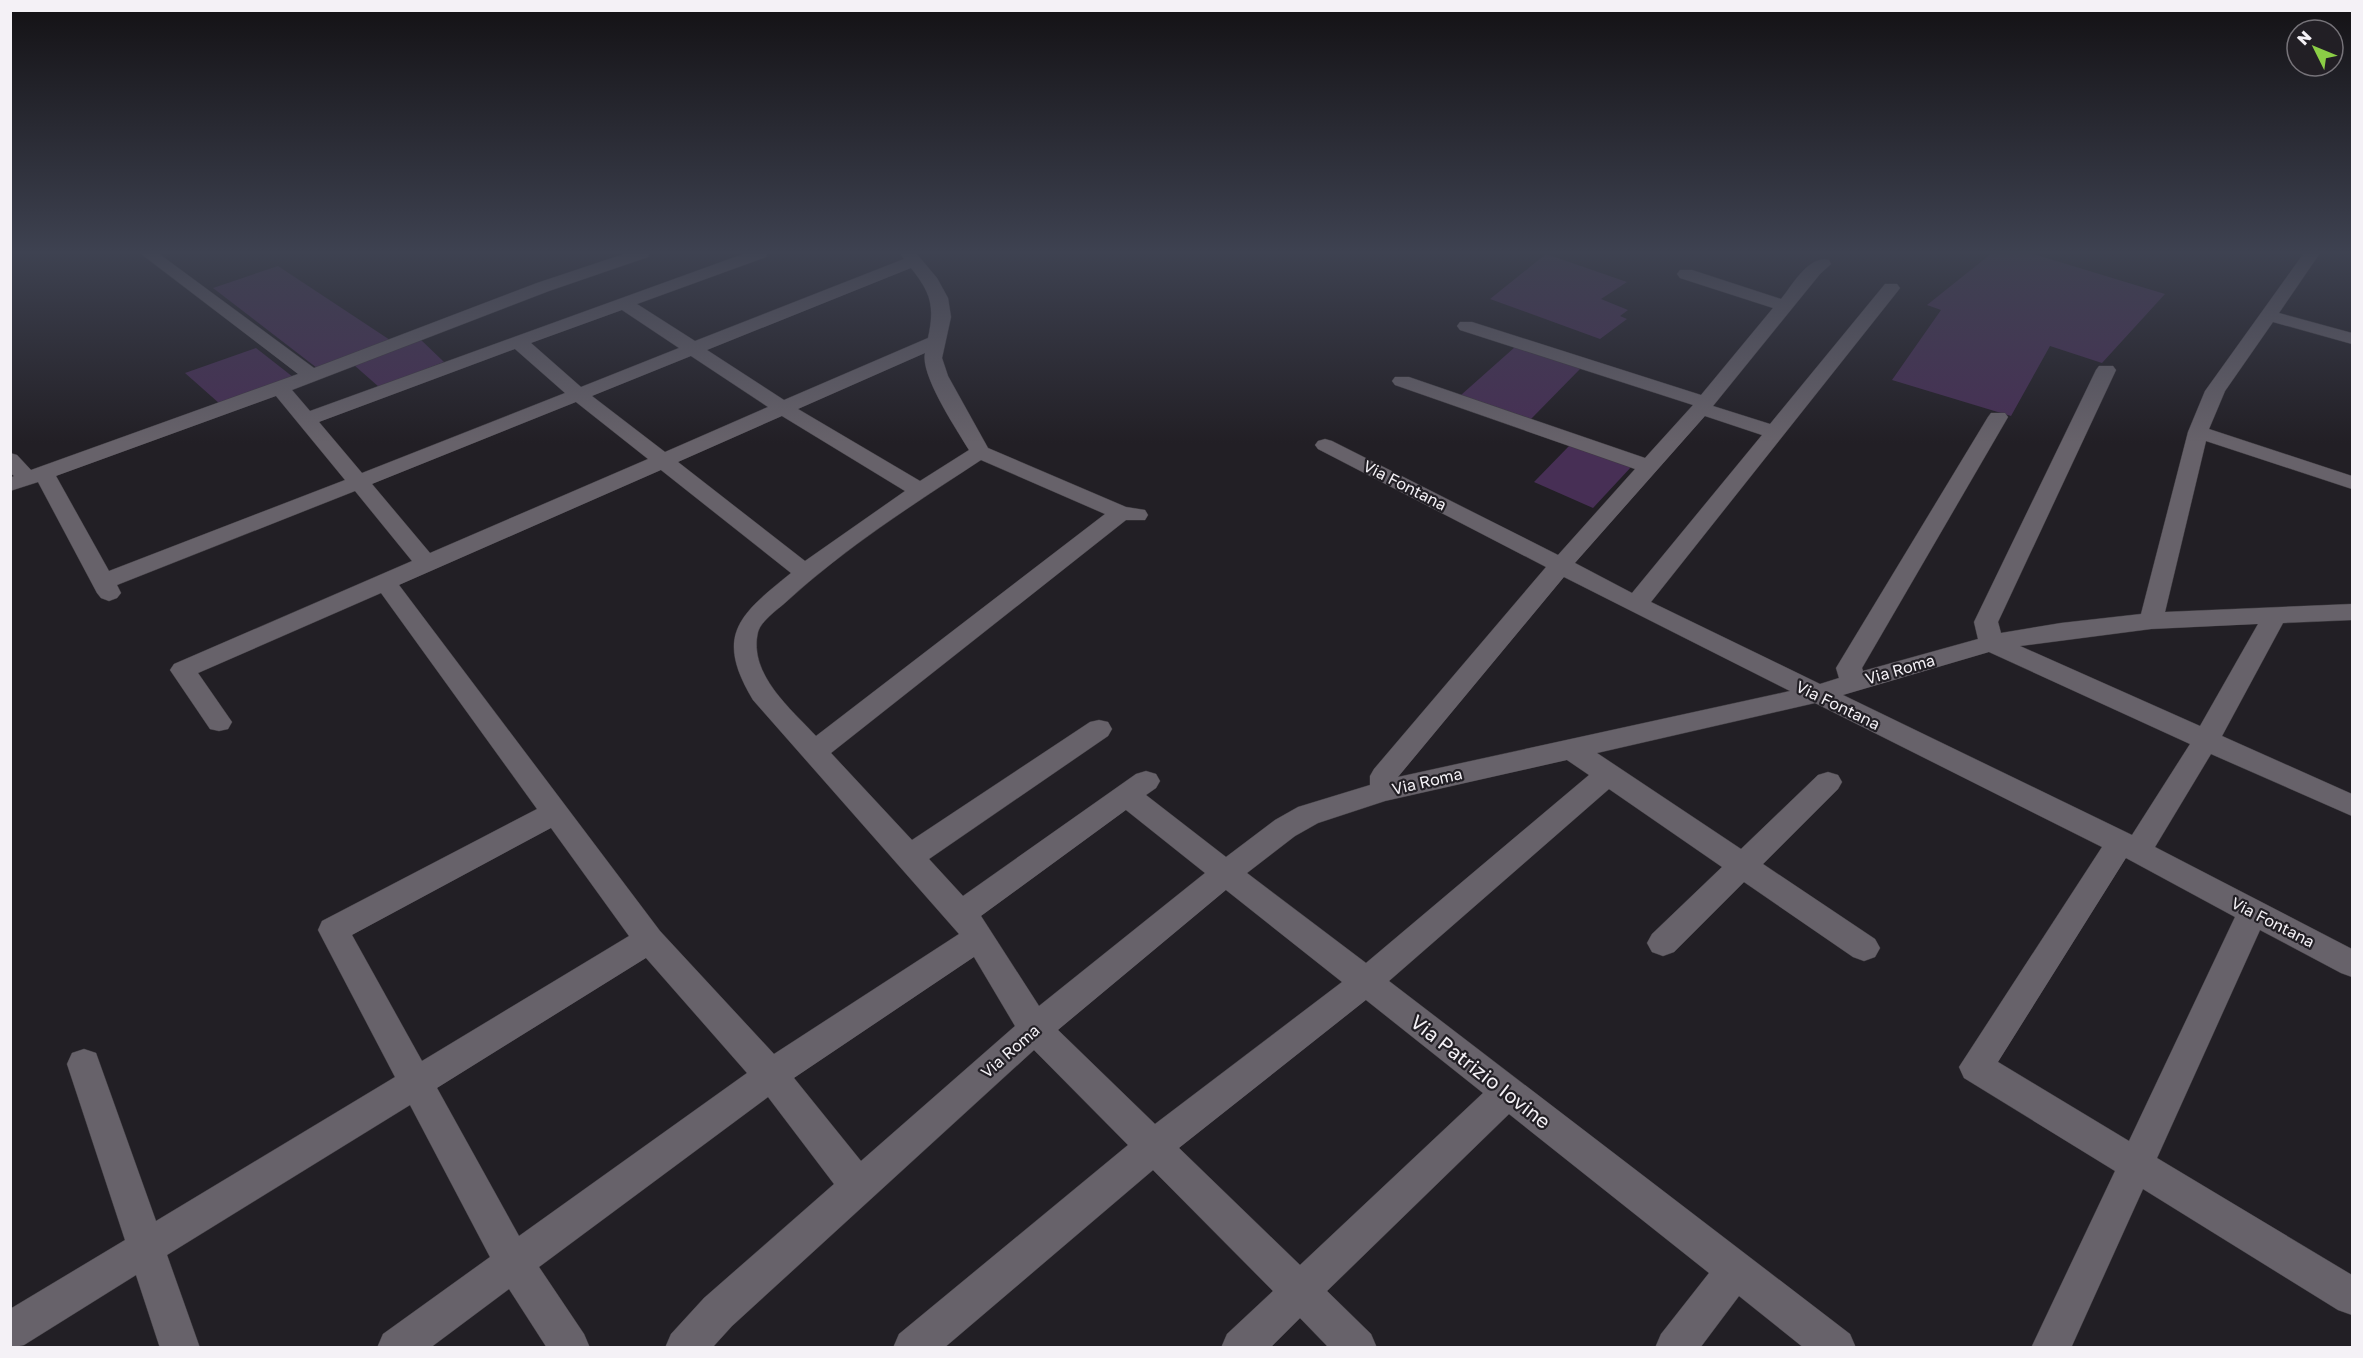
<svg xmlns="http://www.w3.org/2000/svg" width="2363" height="1358" font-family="'Golos Text',sans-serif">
<rect width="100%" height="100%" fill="#221f25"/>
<g fill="#472f55">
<polygon points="1992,253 2030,253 2165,294 2102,363 2050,346 2011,416 1892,380 1941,310 1927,305"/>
<polygon points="1546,254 1627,282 1601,299 1628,310 1620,316 1627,319 1600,339 1490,299"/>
<polygon points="278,266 390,340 317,368 213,288"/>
<polygon points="420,339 444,362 379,387 354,365"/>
<polygon points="1515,347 1581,368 1531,419 1461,395"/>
<polygon points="256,348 293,377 220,404 185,373"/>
<polygon points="1570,445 1632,466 1593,508 1534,482"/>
</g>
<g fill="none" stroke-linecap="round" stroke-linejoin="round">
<g stroke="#3f3c41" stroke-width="1">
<path id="minor" d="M140,253H158L314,368L537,283L627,253H650L648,257L549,291L292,390L310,411L746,253H768L766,257L637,304L695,341L904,259L900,253H916L937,278L948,298L951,317L942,358L948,376L988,448L1126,507L1145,510L1148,515L1145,520H1126L831,753L912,840L1090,722L1099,720L1108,722L1112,729L1108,736L929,859L963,896L1136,774L1146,771L1156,774L1160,781L1156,788L1146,795L1226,857L1275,820L1298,807L1370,785V776L1374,769L1546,567L1318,449L1315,445L1318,441L1325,439L1332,441L1558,555L1635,469L1395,385L1392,381L1395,377H1409L1645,458L1693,405L1460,330L1457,326L1460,322H1472L1701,395L1773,308L1680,278L1677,274L1680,270H1692L1781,299C1792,286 1808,255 1829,260L1831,264L1820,274L1713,406L1770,424L1885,284H1897L1900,288L1897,292L1651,602L1820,684L1839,678L1836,668L1988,417L1991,413H2005L2008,417L1862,668L1863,671L1978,639L1974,622L2096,370L2099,366H2113L2116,370L1998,622L2001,633L2061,623L2141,614L2188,432L2205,391L2304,253H2320L2279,313L2352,333V344L2273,322L2225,391L2209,429L2352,476V489L2206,441L2165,612L2352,604V620L2283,623L2222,736L2352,794V816L2211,754L2155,847L2352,949V977L2341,973L2260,930L2157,1158L2352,1275V1315L2338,1310L2143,1189L2071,1348H2031L2115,1171L1964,1078L1959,1067L2102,847L1815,703L1597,753L1741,849L1818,775L1828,772L1838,775L1842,782L1838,789L1763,864L1875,939L1880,948L1875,957L1864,961L1853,957L1744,882L1674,952L1663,956L1652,952L1647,943L1652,934L1722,867L1609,789L1389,981L1850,1334L1856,1348H1804L1739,1296L1700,1348H1655L1661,1334L1709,1273L1509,1114L1327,1291L1371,1334L1377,1348H1329L1300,1318L1270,1348H1221L1227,1334L1273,1291L1153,1170L944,1348H893L899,1334L1128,1145L1034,1050L732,1326L712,1348H665L671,1334L704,1298L834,1184L768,1097L539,1267L584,1334L590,1348H547L509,1289L430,1348H377L383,1334L490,1257L410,1105L167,1255L200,1348H160L136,1275L24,1345L10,1348V1309L125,1240L67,1064L72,1053L84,1049L96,1053L156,1221L395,1077L318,930L322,921L537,809L381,593L198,673L232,722L228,729L219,731L210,729L170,670L174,664L412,561L355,491L117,585L121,593L117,598L109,601L101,598L97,593L38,482L10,491V478L14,476L10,473V453L17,455L31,470L298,374ZM911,268C931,293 935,306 928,338L784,400L707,350ZM622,310L679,348L581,387L531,343ZM515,349L565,393L362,473L319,422ZM925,353C920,375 957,430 969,450L920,481L798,409ZM691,356L768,407L665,452L592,396ZM276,396L345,480L109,571L56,476ZM576,402L648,459L430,553L372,484ZM782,416L905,491L805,561L678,462ZM1705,416L1762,435L1632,593L1575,563ZM981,460L1105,514L816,736C791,709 748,674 758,632C761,621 777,610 786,602C846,547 914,504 981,460ZM661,470L791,573C739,615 714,635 753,700L959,934L774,1054L660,931L399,585ZM1564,577L1790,691L1398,777ZM2258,624L2200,726L2020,646L2151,629ZM1989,652L2190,744L2132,835L1843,695ZM1567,760L1589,775L1366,963L1247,873L1295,836L1318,823L1385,801ZM1126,810L1205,873L1039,1006L981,916ZM551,828L629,936L422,1061L352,935ZM2126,858L2235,917L2129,1141L1998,1062ZM1226,890L1342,982L1155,1124L1058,1030ZM974,957L1015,1026L861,1161L794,1078ZM646,958L747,1073L519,1236L437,1088ZM1366,1000L1483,1093L1300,1265L1179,1148Z"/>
</g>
<use href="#minor" fill="#67626a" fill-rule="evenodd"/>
</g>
<linearGradient id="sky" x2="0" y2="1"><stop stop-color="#131114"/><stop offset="0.57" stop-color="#3e4251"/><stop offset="1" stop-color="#3e4251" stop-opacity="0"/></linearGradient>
<rect width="2363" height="443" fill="url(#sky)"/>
<g text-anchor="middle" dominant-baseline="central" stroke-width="4.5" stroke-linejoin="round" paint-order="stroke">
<g font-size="16" fill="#f4f1f6" stroke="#221f25">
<text transform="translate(1405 485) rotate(27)">Via Fontana</text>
<text transform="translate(1900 669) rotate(-16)">Via Roma</text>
<text transform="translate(1838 705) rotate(26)">Via Fontana</text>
<text transform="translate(1427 781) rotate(-13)">Via Roma</text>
<text transform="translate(2273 922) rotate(27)">Via Fontana</text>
<text transform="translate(1010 1051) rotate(-41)">Via Roma</text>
</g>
<g font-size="20" fill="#f4f1f6" stroke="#221f25">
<text transform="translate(1481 1071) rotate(38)">Via Patrizio Iovine</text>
</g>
</g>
<rect width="2363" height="1358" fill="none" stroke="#f4f1f6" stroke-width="24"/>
<g transform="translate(2315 48) rotate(313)"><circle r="28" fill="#221f25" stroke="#767379" stroke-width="1.5"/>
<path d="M0-4.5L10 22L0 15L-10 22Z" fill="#8bce46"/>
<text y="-9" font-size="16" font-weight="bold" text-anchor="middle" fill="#f4f1f6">N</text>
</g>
</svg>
